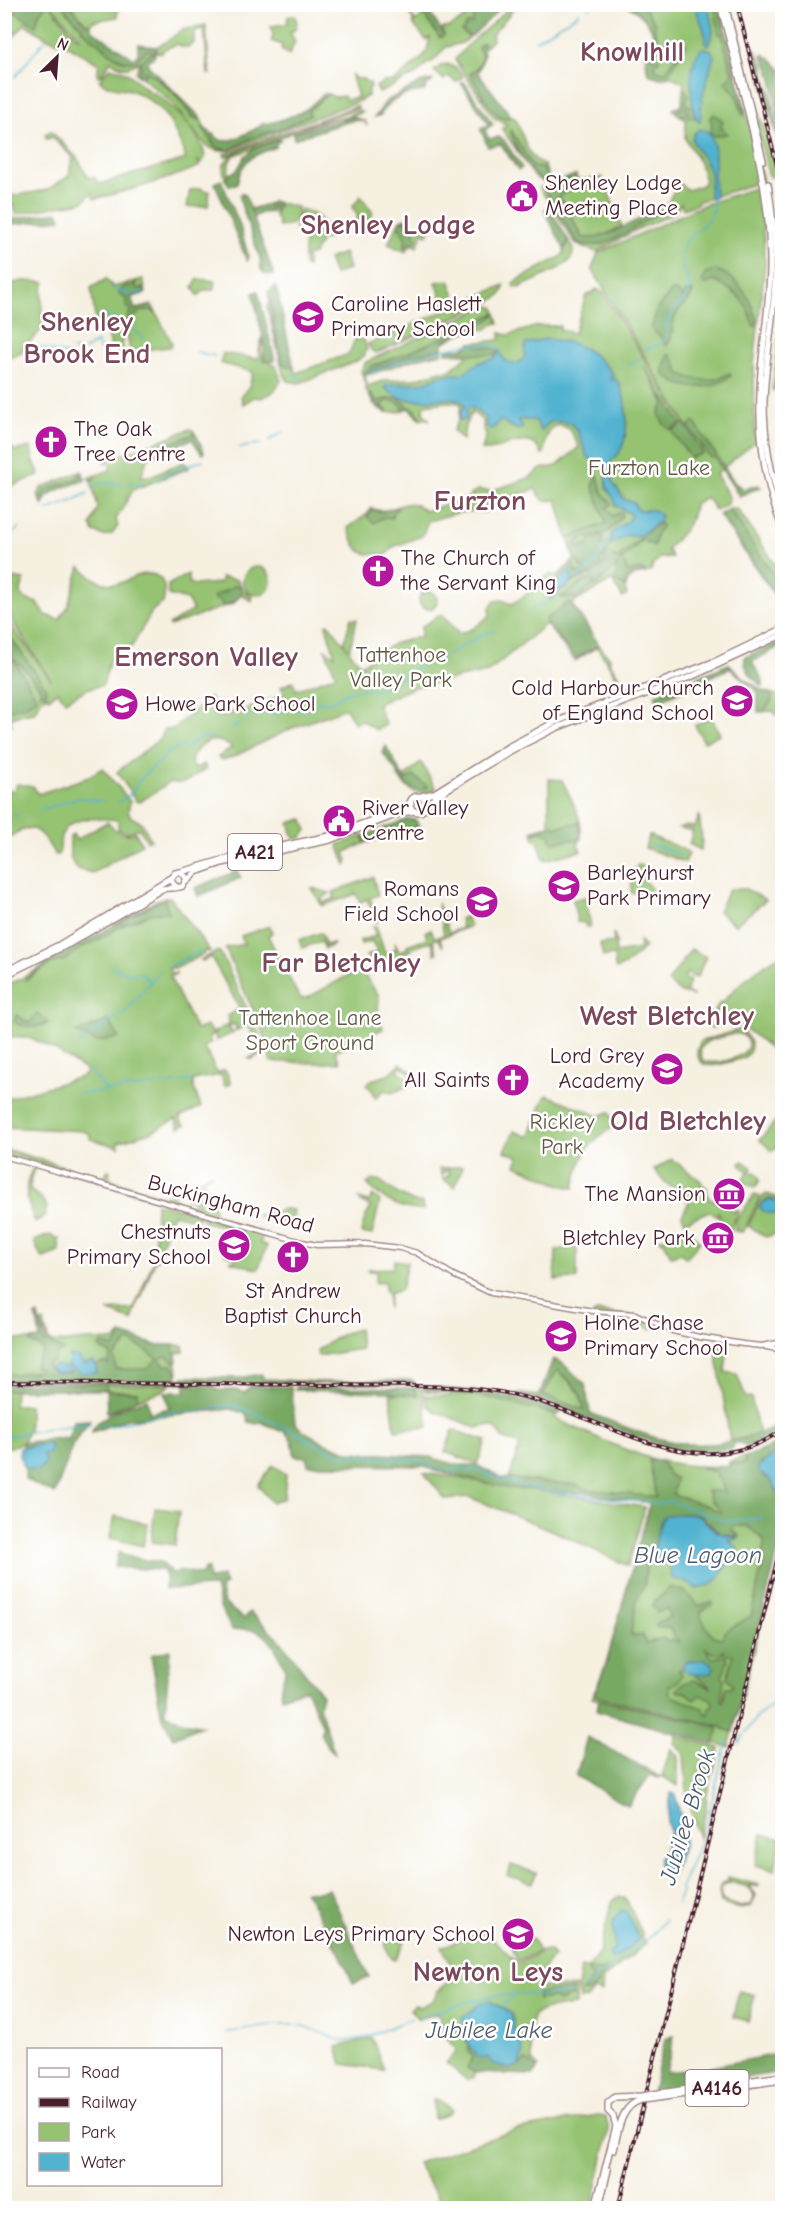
<svg xmlns="http://www.w3.org/2000/svg" width="787" height="2213" font-family="'Comic Neue',sans-serif">
<rect width="100%" height="100%" fill="#fff"/>
<filter id="ink" filterUnits="userSpaceOnUse"><feTurbulence type="fractalNoise" baseFrequency=".0167" numOctaves="2"/><feDisplacementMap in="SourceGraphic" scale="12" xChannelSelector="R" yChannelSelector="G"/><feConvolveMatrix kernelMatrix="1 2 1 2 8 2 1 2 1" color-interpolation-filters="sRGB"/></filter>
<filter id="wash" filterUnits="userSpaceOnUse"><feTurbulence type="fractalNoise" baseFrequency=".008" numOctaves="4" result="noise"/><feDisplacementMap in="SourceGraphic" scale="24" xChannelSelector="R" yChannelSelector="G"/><feGaussianBlur stdDeviation="1.35" result="paint"/><feColorMatrix in="noise" values="0 0 0 0 0 0 0 0 0 0 0 0 0 0 0 0 0 1.4 0 .05"/><feComposite in="paint" operator="in"/></filter>
<g filter="url(#wash)">
<rect width="100%" height="100%" fill="#f6f0e1"/>
<g fill="#95c372" stroke="#70714e" stroke-width="1.5" fill-rule="evenodd">
<path d="M63,4L68,13L82,27L81,29L113,55L124,61L135,62L146,51L155,52L141,61L139,76L136,73L139,62C128,70 122,68 111,61L100,76L97,75L99,64L63,43L47,38L25,24L5,46V5H50L74,35L81,39L51,5Z"/>
<polygon points="70,5 122,5 117,13 118,17 93,21 91,24 86,24"/>
<path d="M405,5H407L415,22L422,16L414,5H417L440,38L444,35L442,28C452,28 462,20 470,13H475L472,24L466,26L462,31L469,38L462,43L446,47L432,62L428,63L417,74L379,93L376,87L383,82L394,81L421,59L427,51L430,37L426,40L413,24V20Z"/>
<path d="M511,5H517L492,35L493,39L484,48L482,44L478,47C486,59 480,66 470,74L499,117L505,119L511,116L516,119C522,132 528,161 544,165L551,182C544,184 539,181 534,176L502,129L507,125L494,118L455,60C470,39 494,25 511,5Z"/>
<path d="M626,5H720L763,181L697,202V204L683,209L681,203L674,213L636,230L597,252L581,247L575,243L539,188L548,185L549,187L546,190L548,197L551,199L577,242L584,246L603,244L616,237L655,215L668,203L672,194L676,191L670,182L673,179L688,190L702,185L705,181L700,163L685,138L686,120L673,109L682,106L684,83L670,76L660,78L648,74L645,53L656,44C653,26 642,13 626,5Z"/>
<polygon points="291,15 295,16 297,23 295,30 290,31 295,42 289,55 281,50 282,45 271,41 273,36 271,26 287,24 288,16"/>
<path d="M206,25L210,74H208L204,29L198,30L194,34V43C189,48 183,49 178,44L164,49L162,53L157,52L156,47L166,42L182,30Z"/>
<polygon points="738,39 751,95 765,129 777,175 769,177 741,63"/>
<polygon points="447,64 456,68 462,75 462,78 456,82 449,77 445,77 444,80 434,71 441,66"/>
<path d="M110,68C127,68 137,82 149,91C151,93 155,94 157,95C176,109 202,134 205,157L202,163L198,161L200,166C165,181 130,190 94,199L92,193L82,202L16,214L14,205L5,212L4,201L7,200L6,194L11,196L47,190L69,176L71,162L74,159L52,137L47,139L45,134L51,131L77,158L89,178L94,177L99,184L186,159C175,128 166,105 133,91C122,87 108,89 99,80L102,78L103,79L102,76Z"/>
<path d="M147,73H150L175,94L192,117L199,119V116C203,122 210,144 216,148C219,150 227,150 230,149C237,147 244,141 251,138C271,130 290,124 309,115L308,111L328,94L335,97L344,96L346,100L358,97L351,74L356,79H364V81L370,83L371,86L368,91V96L359,101L229,150L218,151L206,146L172,103L143,78Z"/>
<polygon points="357,106 358,108 287,131 225,157 224,154"/>
<path d="M359,110L362,112L354,116L331,120L305,128L233,156L229,163L228,178L225,180L223,168C224,163 227,159 231,156C246,145 333,116 350,116V114Z"/>
<path d="M602,177L622,226C609,233 596,241 581,237L580,231L559,196L585,180Z"/>
<polygon points="201,188 204,191 210,191 208,206 187,207 190,190"/>
<path d="M755,188L763,225L765,264L754,364L755,442L716,474L729,497L728,503L716,511L706,497L694,504C693,523 680,536 667,549L672,557L660,558L653,565L651,571C638,578 632,569 625,589L627,595L623,598L612,580L572,604L599,645L610,658L609,661L619,677L618,679L597,647L575,661L546,624L488,672L415,687L377,704L386,725L376,730L361,720L355,723L346,708L290,729L233,757L222,760L218,757L232,748C214,733 198,742 191,761L194,769L204,764L206,769C191,776 189,786 170,782L140,802L136,801L117,772L161,738L164,729H173L210,697L213,702L211,707L212,713C217,718 225,718 230,712L238,713L285,694L281,687L293,681L296,690L336,675L325,649L335,656L326,625L329,624L348,649L344,643L351,618L357,619L349,651L361,665L393,644L421,636V627L442,614L459,634L474,628L490,615V607L495,601L502,600L512,604L539,586L545,577L550,574L557,576L574,560L557,500L544,501L535,489L493,503L485,512C465,509 447,516 428,521L422,536L393,547L385,556C380,553 376,554 370,554C355,553 353,539 348,528L367,514L372,508C393,518 405,491 425,511L467,498L477,490L490,491L529,478L541,469L557,466L579,447C572,434 571,424 554,426C546,435 545,441 544,453L542,455C529,426 503,453 482,450L486,434L483,428V421L472,412L465,426L463,440L453,431L458,421L461,405L459,403L448,402L424,405L423,413L430,420L425,418L421,420L408,408C385,419 373,409 365,387L386,380L414,379L441,371H449L469,354L446,353V349H462L471,343L500,340V333L508,335L538,326H560V330L574,333L586,296L597,289L604,294L696,441L592,269L598,253L703,205Z"/>
<polygon points="361,196 373,213 366,228 354,222 357,219 357,214 352,207"/>
<polygon points="272,201 297,207 297,215 292,224 279,227 277,219 275,218 275,212 261,213 254,217 250,209 269,204"/>
<path d="M300,209C318,212 324,222 329,238L321,240L314,254L307,256V267L304,266C303,255 305,247 304,236H307L306,222L298,221L294,231Z"/>
<polygon points="405,218 409,219 407,223 422,230 425,226 431,229 427,235 423,233 417,247 411,244 406,252 388,244 400,220"/>
<path d="M569,241C573,247 575,254 570,260C565,268 528,283 518,288L514,287L513,283L562,256Z"/>
<polygon points="344,253 349,269 334,275 328,259"/>
<polygon points="106,279 113,287 143,279 146,293 130,298 135,309 152,305 170,339 172,344 170,347 130,351 127,335 121,336 124,352 112,352 106,323 96,324 91,288"/>
<polygon points="198,279 216,281 214,290 205,290 198,296 193,287"/>
<path d="M449,280L458,305L504,285C505,293 498,297 491,301L381,351L376,353L372,351L368,344L446,310L436,282Z"/>
<polygon points="23,281 45,282 42,291 42,329 19,354 6,358 4,355 4,285"/>
<polygon points="782,290 782,391 772,390 782,316"/>
<polygon points="270,301 274,330 283,364 294,368 296,373 349,354 355,339 364,340 367,349 364,356 355,362 305,381 299,383 288,381 283,373 267,307"/>
<polygon points="487,306 494,307 499,323 493,324 487,329 469,331 457,335 443,343 442,353 415,359 365,376 367,385 366,385 361,371 366,362"/>
<polygon points="261,338 263,338 261,350 263,361 269,362 276,366 281,381 275,390 270,394 261,398 254,397 243,404 241,396 249,387 253,372 220,363 223,353 258,359"/>
<polygon points="190,429 194,431 204,452 202,454 192,439 151,456 153,443"/>
<polygon points="151,444 150,453 141,476 150,476 184,462 189,468 133,490 116,519 118,526 112,534 103,536 94,532 91,525 98,507 91,481 96,478 90,480 88,478 110,470 111,464 104,462 108,459"/>
<polygon points="5,447 12,447 14,451 31,447 33,460 39,473 37,476 5,489"/>
<path d="M82,471L85,480C71,486 44,490 43,507L38,496L41,488Z"/>
<polygon points="730,508 738,510 782,574 782,611 779,609 781,608 781,604 719,515"/>
<path d="M80,567C90,575 98,584 112,584C125,585 132,575 144,574C164,572 167,588 163,603L153,610L132,646L119,653L109,662L103,685L87,689L65,701L58,691L49,698L47,696L42,699L34,712L26,713L8,719L12,725L5,728L4,616L51,680L5,610V584L14,578L24,580L21,591L23,598L37,603L46,615L59,620L68,606Z"/>
<circle cx="257" cy="581" r="14"/>
<polygon points="188,574 189,583 194,585 220,583 222,577 238,580 244,591 252,597 251,601 241,594 234,603 170,626 169,625 193,610 187,600 168,595 168,585"/>
<circle cx="428" cy="600" r="9"/>
<polygon points="729,664 747,681 759,689 782,697 782,719 781,720 773,711 758,712 758,692 730,668 658,701 655,695"/>
<polygon points="711,717 720,734 704,742 695,725"/>
<path d="M421,762L436,789C419,799 409,791 398,777L407,775Z"/>
<path d="M103,768C111,781 122,789 130,802L128,812L131,817L142,823L151,840L147,841L139,828L127,833L118,829V820C99,818 70,814 61,836C59,843 62,848 58,855H55C41,830 30,816 5,843V789L14,791L17,784L33,786L38,794L89,777L92,774Z"/>
<path d="M549,779L562,780C570,797 589,828 578,845L581,851L544,860L538,841L534,840L532,831L549,825Z"/>
<polygon points="699,815 702,839 701,850 689,844 693,831 679,828 685,826 695,827"/>
<polygon points="303,819 307,830 301,838 294,839 289,823"/>
<path d="M107,822C114,830 124,838 135,832L142,844L93,873L77,869L70,858V837L73,834L76,840Z"/>
<path d="M649,835C662,843 679,844 689,854L685,862L645,848Z"/>
<polygon points="363,836 365,843 345,852 348,861 346,865 338,845"/>
<polygon points="638,865 645,867 644,880 655,894 631,893 632,876"/>
<polygon points="373,877 378,895 370,898 379,921 376,922 367,899 360,902 356,894 322,906 312,888 330,893 322,899 323,903 335,898 333,892"/>
<polygon points="729,889 746,889 766,900 735,925 718,911"/>
<path d="M170,897L210,951L209,952L205,950L204,954L175,969L174,967L169,969L171,974L177,973L170,977L196,1030L207,1026L212,1033L230,1024L227,1016L240,1009L211,957L202,961L201,960L218,951L220,952L261,1038L264,1052L252,1059H248L261,1052L248,1025L235,1031L236,1027L235,1024L228,1027L233,1033L216,1041L215,1034L209,1037L211,1043L204,1047L217,1073L224,1070L227,1073L231,1084L225,1086L221,1075L193,1080V1086L201,1107L180,1117L182,1123L185,1125L179,1128L176,1119L151,1132L118,1142L119,1147L90,1139V1134L83,1131L5,1127V1099L81,1077L86,1073L85,1070C62,1056 33,1029 5,1039V985L19,980L157,900Z"/>
<polygon points="585,897 591,926 586,927 585,923 577,922 573,900"/>
<polygon points="438,903 449,933 462,928 460,919 466,916 470,926 440,938 443,947 438,939 433,940 437,953 435,954 432,941 412,948 412,950 394,958 394,961 390,960 376,969 371,960 366,956 377,952 372,941 361,944 360,940 376,936 373,927 376,926 385,954 396,949 395,942 399,951 408,948 407,945 427,938 425,932 431,929 435,938 444,935"/>
<path d="M270,926L272,933L268,936C279,957 288,978 300,998H307L360,969L379,996L378,1012L383,1029L335,1051L340,1062C317,1065 294,1061 271,1062L266,1039L225,948L244,944L241,936Z"/>
<polygon points="321,933 326,945 333,943 334,945 325,949 321,941 302,948 299,940"/>
<polygon points="613,934 614,934 617,944 615,945 616,953 640,949 639,941 645,947 627,964 617,969 615,968 614,955 603,957 600,944 614,942"/>
<polygon points="691,949 706,957 697,977 692,977 687,973 684,978 690,981 686,992 694,996 681,993 668,982"/>
<path d="M782,954V1028L773,1036L780,1048L774,1053L764,1043L735,1021L710,1028L714,1019L711,1018L720,1002L722,1003C739,982 759,968 782,954Z"/>
<path d="M741,1029L751,1042C751,1047 751,1051 747,1055C743,1060 735,1060 730,1062C716,1066 698,1071 697,1050L701,1041ZM734,1034C743,1033 749,1038 748,1047C742,1059 713,1067 702,1059L700,1049L708,1041Z"/>
<polygon points="401,1063 416,1075 414,1077 401,1066 398,1070 411,1081 406,1087 392,1093 384,1090 376,1098 373,1095 373,1091 366,1085 371,1080 388,1075"/>
<path d="M547,1095L599,1116L609,1112L617,1126C587,1139 580,1158 574,1188L560,1185L516,1165L519,1157L505,1151L514,1131L529,1137C533,1127 541,1101 547,1095Z"/>
<path d="M782,1113C783,1126 787,1146 772,1151L760,1140Z"/>
<polygon points="5,1149 103,1178 108,1170 110,1171 109,1179 162,1196 174,1195 169,1202 117,1188 124,1187 107,1181 116,1185 116,1187 107,1183 5,1154"/>
<polygon points="672,1159 701,1181 702,1184 707,1188 708,1198 714,1201 721,1190 723,1193 722,1198 725,1200 723,1204 734,1212 737,1208 739,1211 732,1225 731,1233 726,1240 715,1231 721,1218 718,1211 718,1217 709,1211 685,1222 682,1215 689,1202 665,1182 654,1170"/>
<polygon points="743,1161 752,1168 750,1171 753,1173 755,1172 758,1175 760,1180 755,1188 742,1181 748,1172 740,1164"/>
<polygon points="463,1166 455,1187 443,1179 450,1174 447,1170 442,1174 442,1177 439,1169"/>
<path d="M33,1168H36L31,1177L30,1190L41,1198L47,1206L45,1216L35,1222L26,1197H28C24,1187 28,1177 33,1168Z"/>
<polygon points="210,1173 211,1175 203,1178 206,1188 201,1190 204,1198 208,1199 201,1201 200,1199 198,1199 199,1203 197,1204 198,1206 208,1203 210,1206 212,1200 210,1198 213,1199 214,1215 211,1216 180,1207 177,1205 175,1198 180,1206 194,1210 192,1200 186,1198 192,1195 192,1192 202,1187 201,1185 191,1189 189,1186"/>
<path d="M373,1180H379L398,1194L414,1202L422,1203L423,1210C401,1211 382,1199 367,1184Z"/>
<polygon points="767,1194 782,1199 782,1234 779,1233 766,1237 748,1226 762,1197"/>
<polygon points="373,1195 380,1201 372,1235 361,1233 365,1218 371,1207 361,1202 359,1199 369,1202"/>
<polygon points="754,1195 759,1196 759,1199 745,1229 742,1232 735,1231 735,1222"/>
<polygon points="156,1203 198,1214 200,1218 196,1220 175,1214 170,1217 157,1260 155,1260 141,1298 139,1298 132,1321 108,1311 134,1309 154,1259"/>
<polygon points="284,1209 293,1210 294,1225 258,1216"/>
<polygon points="205,1216 267,1234 263,1236 260,1243 267,1246 258,1269 231,1262 231,1260 235,1261 236,1257 225,1254 226,1249 224,1248 236,1232 225,1226 203,1222 202,1218"/>
<polygon points="678,1227 681,1229 689,1230 700,1242 686,1258 681,1253 671,1256 665,1244 659,1239 668,1237"/>
<polygon points="49,1235 59,1239 59,1252 43,1258 37,1249 34,1241"/>
<polygon points="577,1248 577,1279 555,1280 556,1250"/>
<polygon points="394,1260 407,1262 401,1290 389,1294 388,1309 388,1293 385,1292 385,1282 375,1283 376,1271 368,1271 368,1269 393,1268"/>
<path d="M599,1312C620,1314 637,1315 656,1325L652,1329L593,1316L594,1313Z"/>
<path d="M38,1315L47,1342V1337L41,1322H44L49,1341C64,1345 74,1340 89,1340C97,1339 106,1341 114,1341L121,1334L155,1345H183L184,1352L176,1353L178,1373L174,1380L170,1377H5V1339L31,1340L30,1341L40,1345L42,1332Z"/>
<polygon points="359,1329 361,1349 318,1356 317,1350 344,1333"/>
<path d="M715,1343L728,1344L725,1372L737,1374L746,1398L751,1397L759,1434C748,1438 740,1438 730,1441Z"/>
<path d="M557,1370C571,1382 582,1391 584,1410L543,1395Z"/>
<polygon points="106,1384 170,1385 162,1391 138,1399 138,1392 106,1390"/>
<polygon points="414,1388 422,1388 428,1427 395,1430 390,1391 394,1392 394,1394 418,1395"/>
<polygon points="5,1390 15,1390 14,1405 29,1405 29,1430 22,1443 5,1449"/>
<path d="M451,1392L482,1396L558,1414L554,1418C617,1446 658,1471 729,1466V1462L748,1456L782,1442V1535L729,1747L597,1711L599,1700L592,1698L606,1664L650,1503L654,1497L585,1489L576,1485L509,1479L520,1445L502,1438C498,1427 489,1422 477,1428L435,1411L428,1406L425,1395L451,1396Z"/>
<polygon points="453,1430 486,1441 477,1464 445,1452"/>
<polygon points="273,1465 286,1474 284,1498 272,1503 258,1485"/>
<polygon points="424,1473 645,1507 628,1566 558,1533 469,1497 445,1499"/>
<polygon points="155,1508 179,1511 175,1545 151,1542"/>
<polygon points="115,1516 148,1524 143,1546 110,1538"/>
<polygon points="676,1736 720,1748 707,1793 706,1810 699,1838 687,1794 684,1754 674,1743"/>
<polygon points="671,1748 678,1757 678,1786 662,1776"/>
<polygon points="762,1834 782,1839 774,1870 755,1865"/>
<polygon points="511,1865 536,1873 533,1883 508,1876"/>
<path d="M728,1877L759,1885L758,1887L749,1885L756,1895L751,1906C742,1911 729,1908 721,1902L719,1890L723,1883L730,1881L727,1879ZM733,1883C743,1885 753,1886 754,1898L751,1905L741,1907L723,1901C717,1891 722,1882 733,1883Z"/>
<polygon points="619,1896 626,1899 642,1933 642,1940 646,1944 603,1979 602,1992 594,1990 587,1999 580,2000 578,1987 581,1968 588,1968 600,1952 610,1907 613,1901"/>
<path d="M485,1930L518,1964L542,1951H550L554,1957L544,1967V1970L532,1976L541,1987H576V2005C523,2011 530,2012 532,2061L539,2067L533,2075L474,2072V2078L471,2077L468,2081L446,2063L455,2053L456,2049C445,2039 442,2027 438,2013L418,2019L410,2009L415,2005L419,2007L433,2001L437,1992L457,1975L442,1947Z"/>
<polygon points="389,1935 405,1941 395,1960 392,1959 385,1946"/>
<polygon points="532,1938 539,1951 518,1961 511,1948"/>
<polygon points="739,1991 755,1995 748,2021 733,2017"/>
<polygon points="372,2038 384,2070 342,2064 337,2047"/>
<polygon points="433,2100 440,2101 452,2110 448,2114 434,2119"/>
<polygon points="598,2115 606,2116 609,2130 592,2208 444,2208 417,2163 516,2130"/>
</g>
<g fill="#78a964" stroke="#616448" stroke-width="1.5" fill-rule="evenodd">
<polygon points="5,4 44,5 45,7 39,13 36,26 10,9 5,9"/>
<polygon points="63,5 70,5 86,24 91,24 91,29 133,58 138,55 138,44 155,47 155,52 146,51 135,62 124,61 113,55 81,29 82,27 68,13"/>
<polygon points="417,5 425,5 444,35 440,38"/>
<polygon points="491,5 504,5 472,36 469,36 462,31 468,23 472,24 475,13 483,13"/>
<path d="M626,5H642L655,23C653,30 658,40 663,45L652,55V59L659,58L658,63H654L657,70L665,72L675,58L681,44H686L669,74L670,76L660,78L648,74L645,53L656,44C653,26 642,13 626,5Z"/>
<polygon points="714,5 719,5 745,111 743,115 736,94 725,82 732,75 722,35 719,34"/>
<path d="M483,43L484,56L478,73L511,116L505,119C489,113 479,88 470,74C481,67 486,58 478,47Z"/>
<polygon points="754,47 764,66 764,75 771,92 779,148"/>
<path d="M155,53V56L149,60L147,64C164,82 182,98 199,116V120C188,116 184,103 176,95C171,89 151,73 145,72L142,77L139,76L141,61L148,55Z"/>
<path d="M764,54L766,57H770L782,71V150C776,134 778,118 776,102C774,86 770,68 762,55Z"/>
<path d="M433,80L431,83L429,82L424,91C409,92 386,100 381,115L375,117L386,101L422,82Z"/>
<polygon points="464,82 493,124 485,130 489,139 499,137 504,140 522,168 518,170 501,144 488,147 480,128 489,125 461,83"/>
<polygon points="683,89 686,90 688,95 686,104 693,107 696,118 690,116 686,120 684,117 679,115 688,112 686,108 676,113 673,109 682,106"/>
<path d="M323,94H328L308,111L310,115L287,126L249,139L229,150L216,148L203,128C210,131 213,135 219,139C228,146 250,131 259,127L263,123C270,125 302,113 309,107C314,103 319,98 323,94Z"/>
<polygon points="714,114 723,121 721,127 727,134 714,136 710,132 712,126 710,118"/>
<polygon points="353,117 365,121 367,126 364,121 354,120 294,139 293,134 301,131"/>
<path d="M511,130L533,167L544,168L549,180C544,181 539,180 536,176C528,168 510,141 511,130Z"/>
<path d="M280,139V141L276,143V147C254,155 242,158 237,184L229,186L226,180L228,175L237,170L245,156L254,149Z"/>
<path d="M576,175L578,181L584,179L585,180L559,197L565,205L581,237C602,243 639,218 659,209L655,215C633,227 602,255 577,242L546,192L549,187L548,185Z"/>
<polygon points="221,180 239,223 249,258 247,261 215,183"/>
<polygon points="241,193 245,195 252,213 253,209 273,203 279,205 276,211 273,207 270,209 270,211 260,213 253,217 274,275 265,274 261,270 260,258 241,204 240,196"/>
<polygon points="548,207 569,241 564,249 544,210"/>
<polygon points="57,212 59,213 61,219 5,225 12,219"/>
<polygon points="406,220 407,226 415,231 417,239 414,243 409,242 406,248 404,246 406,239 398,225 401,221"/>
<path d="M717,270C740,279 755,302 757,326H753C749,301 735,291 714,281L704,285L702,281L706,273Z"/>
<path d="M137,282L136,287L138,289L143,287L145,293L131,297L135,310L152,305L156,314L151,310C141,311 134,313 131,323L128,324V315L131,312L130,308L126,307V298L120,295L119,292L125,286H132Z"/>
<path d="M276,286L294,368L283,364C277,340 273,316 268,292Z"/>
<polygon points="258,291 275,361 264,361 264,343 253,293"/>
<path d="M672,291L678,292L683,298L686,292L693,291C691,302 681,305 676,315C670,326 676,335 666,346L660,336L651,329L658,307Z"/>
<path d="M495,313C490,326 457,333 443,341L441,349L412,355L363,374L372,366L414,350Z"/>
<path d="M471,343C480,349 492,345 499,352L498,355H495L446,353V349H462Z"/>
<path d="M668,355H671L678,367L677,371C693,382 713,383 730,373L731,376C712,391 682,392 664,374V366Z"/>
<polygon points="644,366 681,424 671,430 663,423 659,413 664,404 664,402"/>
<path d="M370,393L376,401C390,398 399,394 410,408L415,409L422,420L408,408L403,410V407L398,403L389,400L382,405L387,412L386,413L370,398Z"/>
<polygon points="694,422 735,483 744,489 758,485 761,487 739,496 714,457 710,458 689,426"/>
<polygon points="684,423 703,453 691,458 673,434 674,429"/>
<polygon points="193,434 197,436 204,452 202,454 192,439 151,456 157,448"/>
<path d="M83,473L85,480C71,486 44,489 43,507L41,497L45,490L78,478L79,475Z"/>
<path d="M598,475L602,492L612,504L607,508L613,516L621,512L622,514C620,522 612,527 608,532L581,539L577,544L578,549L584,544L587,547L590,539L604,536L601,545L608,542L612,543L601,559V565L588,575L576,561L568,538L606,523L593,486Z"/>
<polygon points="399,507 393,513 392,518 384,517 374,523 367,517 372,510 382,512"/>
<polygon points="729,509 782,587 782,601 780,603 720,515"/>
<polygon points="660,523 662,526 657,533 654,546 642,540 623,559 619,557 652,528"/>
<polygon points="608,552 626,565 627,572 641,569 645,572 631,575 626,581 625,588 621,584 615,582 617,566 596,585 590,576 603,566 605,562 604,558"/>
<polygon points="573,562 576,574 580,572 586,576 568,584 550,600 547,587 557,581 558,576"/>
<polygon points="586,580 590,580 594,585 575,599 560,597"/>
<polygon points="238,584 242,593 233,602 223,606 219,600 215,600 213,597"/>
<polygon points="569,602 579,614 599,645 577,658 546,624 546,619"/>
<path d="M5,630L45,686L47,696L44,697L43,692L40,694V688L22,666C10,660 4,643 5,630Z"/>
<path d="M782,641V645L752,662L763,681V686C753,680 743,669 745,657Z"/>
<polygon points="5,646 37,698 27,705 5,712"/>
<polygon points="729,664 747,681 772,696 771,702 763,712 758,712 758,692 730,668 658,701 655,695"/>
<polygon points="386,746 405,780 413,776 428,787 420,790 408,787 383,753"/>
<polygon points="408,819 416,820 422,834 417,827 365,843 363,836"/>
<polygon points="580,822 581,839 552,842 550,834 541,831 533,834 532,831 554,825 555,827"/>
<polygon points="237,871 241,878 198,896 195,888"/>
<polygon points="164,898 169,912 153,913 123,925 91,944 82,947 65,960 52,963 25,980 45,964"/>
<path d="M37,1013L48,1023C38,1028 23,1028 14,1022L16,1015L29,1023Z"/>
<polygon points="109,1020 119,1038 96,1042 76,1033"/>
<path d="M36,1315H38L44,1343L48,1342L63,1351L56,1354L54,1361L46,1365C53,1372 57,1373 67,1372L69,1366L75,1369L97,1368L95,1364L98,1365L104,1362L108,1364L111,1354L100,1349L99,1346L103,1344L114,1348L121,1334L155,1345H173L177,1361L174,1362L168,1357L165,1356L160,1360L165,1365H173L177,1375L172,1383L5,1381L4,1373L17,1375L20,1373L39,1371L40,1368L34,1367L43,1350L37,1345L30,1343L31,1340L40,1339ZM129,1341L141,1347L158,1359L146,1369H116L114,1357Z"/>
<path d="M553,1359L562,1363L585,1384L590,1413C622,1425 656,1442 689,1444C702,1445 715,1444 727,1442C734,1441 738,1437 745,1439L772,1428L775,1433L746,1447L741,1443H735L732,1449L703,1451L676,1449L657,1444L544,1401L516,1393L539,1396ZM557,1370C571,1381 583,1391 584,1410L543,1395Z"/>
<polygon points="261,1374 264,1379 318,1382 413,1380 415,1384 175,1383 184,1377 239,1378"/>
<polygon points="5,1384 106,1384 107,1390 110,1391 138,1392 138,1399 107,1413 106,1390 5,1390"/>
<path d="M185,1385L215,1386L216,1390H236L245,1393L250,1386L291,1387L295,1423L302,1430L323,1442L350,1452L430,1457L454,1464L478,1466L502,1478L577,1485L585,1489L656,1497L649,1459L662,1462L669,1475L676,1479L673,1495L708,1506L721,1513L722,1511L711,1501L707,1491L725,1492L715,1472L700,1468L729,1466V1462L737,1464L745,1463V1458L782,1442V1452L779,1451L761,1463L764,1477L771,1480L778,1494L782,1492V1535L733,1732L724,1729L720,1726L602,1698L594,1694L606,1664L650,1503L590,1494L508,1488L435,1471L425,1466L308,1465L307,1457L295,1456L292,1441L284,1430L280,1431L261,1422L257,1424L249,1422L246,1414L231,1409L127,1419L92,1432C94,1417 133,1403 147,1399L150,1413L169,1408L165,1392H185ZM688,1514L701,1516L719,1533L739,1537L738,1534L731,1530L735,1526H747L764,1540L763,1561L751,1616L726,1631L723,1638L712,1636L701,1617V1612L713,1604L712,1602L699,1606L684,1591L670,1587L658,1599L655,1600L651,1608L656,1609L657,1613L667,1608L670,1617L658,1622L655,1626L658,1628H669L680,1643L673,1639L669,1641L663,1638L645,1643L643,1635H631L637,1599L645,1584L646,1565L654,1552L663,1518L665,1516ZM705,1647L710,1652L720,1654L723,1650V1653L733,1655L727,1679L733,1685L731,1688L726,1687L723,1702L721,1700L724,1679L722,1677L728,1659L726,1656L712,1658ZM707,1661L714,1667L713,1671L705,1674L695,1675L712,1688L694,1680L684,1683L677,1689L678,1692H685L695,1700L701,1695L711,1699L713,1703L711,1707H709V1714L705,1713L703,1708L671,1696L669,1687C675,1682 679,1684 682,1674L679,1671L684,1670V1665Z"/>
<polygon points="296,1387 414,1388 418,1395 394,1394 393,1392 295,1390"/>
<path d="M424,1388C471,1389 517,1395 562,1412L557,1415L482,1396L425,1391Z"/>
<polygon points="90,1420 73,1444 55,1494 25,1479 25,1468 37,1471 45,1463 41,1454 50,1444 22,1447 22,1443 57,1438 68,1439 74,1421"/>
<path d="M118,1552L139,1559L161,1562L172,1573L184,1571L202,1575L204,1569H208L209,1580L222,1576L226,1585L220,1587L224,1603L244,1619L250,1612L279,1639L322,1695L319,1706L335,1754L328,1748L320,1733L323,1727L306,1689L281,1697C278,1687 285,1679 285,1669C284,1664 279,1657 277,1652C265,1630 255,1627 232,1630L220,1607L215,1587L165,1589V1573L161,1570L115,1567Z"/>
<polygon points="170,1650 165,1713 182,1721 202,1726 173,1738 161,1714 151,1655"/>
<polygon points="599,1700 719,1727 714,1744 597,1711"/>
<polygon points="587,1737 661,1777 658,1778 650,1775 628,1806 576,1776"/>
<polygon points="329,1889 369,1977 353,1983 340,1954 305,1891 318,1892"/>
<path d="M607,1967L609,1968L598,1980V1984L589,1992H582L592,1978L586,1968C595,1970 598,1974 607,1967Z"/>
<polygon points="572,1990 573,1997 565,1998 560,2001 553,1998 538,2000 538,1994 547,1991"/>
<polygon points="674,2036 666,2072 706,2068 782,2053 782,2072 652,2092 665,2039"/>
<polygon points="467,2042 502,2067 520,2065 526,2060 537,2069 533,2075 475,2073 467,2068 473,2057 468,2049"/>
</g>
<g fill="#51b3d0" stroke="#4e697e" stroke-width="1.5">
<path d="M695,5H708L713,31L709,45L706,44C707,30 698,18 695,5Z"/>
<path d="M703,48L711,50L714,56L702,98L700,122H698C690,105 686,60 703,48Z"/>
<path d="M700,129L709,132C721,153 710,175 716,197L711,199C707,189 712,184 710,174C708,160 696,152 692,139L695,132Z"/>
<path d="M546,339C579,341 594,351 614,375L610,378L611,380L616,379C628,395 631,435 619,453C617,457 612,459 610,463L613,483L625,500L633,502L638,510H653L659,513L661,516L659,521L638,537L627,535L614,543L610,542L612,533L629,520L631,514L616,506L614,499L607,488L606,472L587,456L577,430L570,423L554,421L549,423L541,431L535,420H518L523,428L518,430L500,420L494,428L490,429L486,426V418L471,407L467,410L466,420H460V414L465,405L458,399C433,396 406,409 385,388L386,385L418,383L426,382L441,375L462,374L480,362L494,359L500,351C502,360 509,365 518,363L525,357V344Z"/>
<polygon points="570,569 572,581 566,588 560,589 553,598 550,598 548,593 550,583 554,585 567,575"/>
<path d="M769,1199L782,1202L781,1212C775,1215 763,1214 760,1207L763,1202Z"/>
<path d="M69,1356L79,1357L84,1365L92,1361L95,1364L97,1373H80L70,1366L68,1369L71,1371L69,1373C62,1371 55,1376 50,1368L56,1365L65,1368L69,1363Z"/>
<polygon points="42,1444 49,1444 51,1447 48,1454 42,1454 45,1458 45,1463 37,1471 24,1468 19,1455 20,1448"/>
<polygon points="779,1451 782,1452 782,1492 779,1494 771,1480 760,1473 758,1467"/>
<path d="M688,1514C706,1515 703,1523 716,1531C723,1535 732,1536 739,1538L729,1540L738,1548C720,1565 728,1584 696,1589L693,1585L672,1578L670,1566L663,1556L658,1564V1553L654,1552C656,1544 658,1520 665,1516C667,1514 684,1514 688,1514Z"/>
<path d="M707,1660L714,1667L711,1673C702,1675 689,1677 682,1668L686,1661Z"/>
<path d="M671,1793L675,1794C681,1824 691,1828 678,1860C676,1866 674,1872 669,1877L663,1876L659,1867V1859L665,1850L670,1831L667,1822Z"/>
<path d="M622,1910L626,1911L639,1938L638,1940L614,1959L610,1958L609,1953L614,1950C617,1933 606,1923 622,1910Z"/>
<polygon points="490,2001 512,2014 514,2031 518,2034 523,2054 520,2065 510,2069 492,2063 488,2057 483,2059 478,2057 461,2035 463,2030 462,2018 481,2003"/>
</g>
<g fill="none" stroke-linecap="round" stroke-linejoin="round">
<g stroke="#51b3d0" stroke-width="1.5">
<polyline points="588,8 594,4"/>
<polyline points="536,40 578,14 578,11"/>
<polyline points="45,41 46,40"/>
<polyline points="33,55 43,42"/>
<polyline points="15,77 32,56"/>
<polyline points="7,90 10,84"/>
<polyline points="780,139 782,128"/>
<polyline points="778,146 778,142"/>
<path d="M682,248C692,227 717,225 713,198"/>
<polyline points="113,288 129,295 144,292"/>
<polyline points="99,315 119,320 145,339"/>
<path d="M663,342C667,333 666,323 671,314C676,305 689,300 689,287C689,274 677,265 682,251"/>
<polyline points="90,346 97,343 100,350 104,351"/>
<polyline points="30,348 37,347 72,356"/>
<polyline points="72,350 78,350"/>
<polyline points="84,350 89,347"/>
<polyline points="645,350 661,344"/>
<polyline points="197,352 215,356"/>
<polyline points="628,366 638,358"/>
<path d="M366,374C393,363 472,335 498,347L500,351"/>
<polyline points="294,376 302,378"/>
<polyline points="268,441 283,432"/>
<polyline points="252,445 261,444"/>
<polyline points="240,448 249,446"/>
<polyline points="156,481 173,471 203,460"/>
<polyline points="129,484 144,484"/>
<path d="M93,488C100,480 108,485 117,483L123,487"/>
<polyline points="47,510 72,501 88,493"/>
<polyline points="8,532 6,529 9,527"/>
<polyline points="4,535 12,534 20,527"/>
<path d="M571,580C587,575 599,556 610,542"/>
<polyline points="531,611 552,597"/>
<polyline points="447,655 486,633 494,632"/>
<path d="M244,721L256,713H277L285,709L303,710L316,705L320,701C334,704 331,701 342,695C352,689 366,687 376,691L386,684H393L408,672L443,657"/>
<polyline points="231,729 239,724"/>
<polyline points="118,802 132,794 138,782 152,767 163,760 165,754 181,746 188,748 192,742 197,742 200,737 210,738 213,736"/>
<path d="M38,812C41,809 74,799 79,798C88,797 95,802 103,801"/>
<polyline points="14,815 18,815"/>
<polyline points="651,844 681,855"/>
<polyline points="112,967 131,974 142,973 149,981"/>
<polyline points="168,967 201,951"/>
<polyline points="158,972 161,970"/>
<polyline points="79,1044 128,1009 157,974"/>
<polyline points="89,1070 106,1090"/>
<polyline points="181,1082 193,1080"/>
<polyline points="79,1094 177,1083"/>
<path d="M186,1412L208,1410L227,1405L236,1406L287,1428L326,1449L342,1455L416,1460L443,1470L454,1472L460,1468L467,1471L477,1469C529,1496 599,1496 657,1504L670,1501L726,1521L762,1518"/>
<polyline points="97,1424 110,1426 182,1410"/>
<polyline points="4,1437 50,1428 90,1424"/>
<polyline points="746,1732 758,1716 782,1698"/>
<polyline points="739,1743 744,1735"/>
<polyline points="677,1904 682,1892 680,1888 704,1834 727,1740"/>
<polyline points="583,1988 652,1935 665,1920"/>
<polyline points="474,2001 479,2005"/>
<polyline points="501,2006 512,1997"/>
<path d="M419,2017C442,2011 464,2001 487,1997C516,1992 543,1997 572,1993"/>
<path d="M227,2032C252,2030 277,2022 302,2026C315,2028 335,2041 345,2041C370,2040 389,2026 411,2019"/>
</g>
</g>
</g>
<g filter="url(#ink)">
<g fill="none" stroke-linecap="round" stroke-linejoin="round">
<g stroke="#a08886" stroke-width="7">
<g id="secondary">
<polyline points="4,1156 302,1242 317,1245 365,1244 400,1248 417,1253 453,1275 491,1293 593,1311 635,1314 673,1331 699,1337 743,1344 761,1346 778,1343 782,1345"/>
<polyline points="766,1347 778,1349 782,1348"/>
</g>
</g>
<g stroke="#a08886" stroke-width="8">
<g id="trunk">
<path d="M720,4C741,88 769,172 770,258C771,296 764,333 761,371C757,425 762,477 782,527"/>
<polyline points="725,4 763,160"/>
<path d="M768,184C773,216 776,248 775,280C774,321 765,361 764,403C764,440 771,475 782,510"/>
<polyline points="421,796 434,793 508,747 555,722 716,661 782,629"/>
<circle cx="418" cy="804" r="8"/>
<polyline points="426,806 436,796 510,751 556,728 693,676 782,635"/>
<polyline points="181,872 239,855 329,836 405,808 411,803"/>
<polyline points="187,881 196,872 222,863 330,840 401,813 415,811"/>
<polyline points="4,972 59,945 172,877"/>
<path d="M4,976L69,944L162,889C169,887 177,889 183,886L187,878L180,872L175,873L171,879L173,884L177,887"/>
<polyline points="652,2094 782,2076"/>
<polyline points="651,2099 782,2080"/>
<path d="M614,2150C618,2131 621,2104 642,2100"/>
<polyline points="595,2208 616,2126 613,2116 608,2111 608,2103 615,2097 643,2096"/>
<polyline points="599,2208 608,2170"/>
</g>
</g>
<use href="#secondary" stroke="#fff" stroke-width="4"/>
<use href="#trunk" stroke="#fff" stroke-width="5"/>
<g stroke="#4a1f2b" stroke-width="4">
<g id="rail">
<polyline points="737,4 782,186"/>
<path d="M4,1382L422,1386C460,1387 499,1389 535,1400C614,1424 703,1487 782,1430"/>
<polyline points="618,2208 782,1540"/>
</g>
</g>
<use href="#rail" stroke="#fff" stroke-width="1.5" stroke-dasharray="4.5" stroke-linecap="butt"/>
<g stroke="#a08886" stroke-width="8" stroke-linecap="butt">
<g id="trunk-bridge">
<polyline points="643,2096 652,2094"/>
<polyline points="642,2100 651,2099"/>
</g>
</g>
<use href="#trunk-bridge" stroke="#fff" stroke-width="5"/>
</g>
</g>
<defs>
<g id="civic-disc" transform="scale(1.725)"><circle r="9.5" fill="#b5179e" stroke="#fff"/><path d="M-.6-6.5H3V-4.5H.6V-3L4-1V1h2V6H-6V1h2V-1L-.6-3ZM-1.2 2.5V6h2.4V2.5Z" fill="#fff"/></g>
<g id="school-disc" transform="scale(1.725)"><circle r="9.5" fill="#b5179e" stroke="#fff"/><path d="M0-5L7-2L0 1L-7-2ZM-4 1L0 2.5L4 1V4Q0 6-4 4Z" fill="#fff"/></g>
<g id="church-disc" transform="scale(1.725)"><circle r="9.5" fill="#b5179e" stroke="#fff"/><path d="M-1.2-6h2.4v3.5h3.3v2.4h-3.3V6h-2.4V-.1h-3.3v-2.4h3.3Z" fill="#fff"/></g>
<g id="museum-disc" transform="scale(1.725)"><circle r="9.5" fill="#b5179e" stroke="#fff"/><path d="M0-6L6-3V-2H-6V-3ZM-5-1h2V3h-2ZM-1-1h2V3h-2ZM3-1h2V3H3ZM-6 4H6V6H-6Z" fill="#fff"/></g>
</defs>
<g fill-rule="evenodd">
<use href="#civic-disc" x="522" y="196"/>
<use href="#school-disc" x="308" y="317"/>
<use href="#church-disc" x="51" y="442"/>
<use href="#church-disc" x="378" y="571"/>
<use href="#school-disc" x="737" y="701"/>
<use href="#school-disc" x="122" y="704"/>
<use href="#civic-disc" x="339" y="821"/>
<use href="#school-disc" x="564" y="886"/>
<use href="#school-disc" x="482" y="902"/>
<use href="#school-disc" x="667" y="1069"/>
<use href="#church-disc" x="513" y="1080"/>
<use href="#museum-disc" x="729" y="1194"/>
<use href="#museum-disc" x="718" y="1238"/>
<use href="#school-disc" x="234" y="1245"/>
<use href="#church-disc" x="293" y="1257"/>
<use href="#school-disc" x="561" y="1336"/>
<use href="#school-disc" x="518" y="1934"/>
</g>
<g text-anchor="middle" dominant-baseline="central" stroke-width="5" stroke-linejoin="round" paint-order="stroke">
<g fill="#fff" stroke="#80626b" stroke-width="1.5">
<rect x="228" y="834" width="54" height="36" rx="4.5"/>
<rect x="685.5" y="2070" width="63" height="36" rx="4.5"/>
</g>
<g font-size="21" font-weight="bold" fill="#4a1f2b">
<text x="255" y="852">A421</text>
<text x="717" y="2088">A4146</text>
</g>
<g font-size="22" fill="#4a1f2b" stroke="#fff" text-anchor="start">
<text x="545" y="183">Shenley Lodge<tspan x="545" dy="25">Meeting Place</tspan></text>
<text x="331" y="304">Caroline Haslett<tspan x="331" dy="25">Primary School</tspan></text>
<text x="74" y="429">The Oak<tspan x="74" dy="25">Tree Centre</tspan></text>
<text x="401" y="558">The Church of<tspan x="401" dy="25">the Servant King</tspan></text>
<text x="714" y="688" text-anchor="end">Cold Harbour Church<tspan x="714" dy="25">of England School</tspan></text>
<text x="145" y="704">Howe Park School</text>
<text x="362" y="808">River Valley<tspan x="362" dy="25">Centre</tspan></text>
<text x="587" y="873">Barleyhurst<tspan x="587" dy="25">Park Primary</tspan></text>
<text x="459" y="889" text-anchor="end">Romans<tspan x="459" dy="25">Field School</tspan></text>
<text x="644" y="1056" text-anchor="end">Lord Grey<tspan x="644" dy="25">Academy</tspan></text>
<text x="490" y="1080" text-anchor="end">All Saints</text>
<text x="706" y="1194" text-anchor="end">The Mansion</text>
<text x="211" y="1232" text-anchor="end">Chestnuts<tspan x="211" dy="25">Primary School</tspan></text>
<text x="695" y="1238" text-anchor="end">Bletchley Park</text>
<text x="293" y="1291" text-anchor="middle">St Andrew<tspan x="293" dy="25">Baptist Church</tspan></text>
<text x="584" y="1323">Holne Chase<tspan x="584" dy="25">Primary School</tspan></text>
<text x="495" y="1934" text-anchor="end">Newton Leys Primary School</text>
</g>
<g font-size="22" fill="#645844" stroke="#fff">
<text x="649" y="468">Furzton Lake</text>
<text x="401" y="655">Tattenhoe<tspan x="401" dy="25">Valley Park</tspan></text>
<text x="310" y="1018">Tattenhoe Lane<tspan x="310" dy="25">Sport Ground</tspan></text>
<text x="562" y="1122">Rickley<tspan x="562" dy="25">Park</tspan></text>
</g>
<g font-size="22" fill="#4a1f2b" stroke="#fff">
<text transform="translate(231 1204) rotate(15)">Buckingham Road</text>
</g>
<g font-size="24" font-style="italic" fill="#4d5a6d" stroke="#fff">
<text x="698" y="1555">Blue Lagoon</text>
<text transform="translate(687 1817) rotate(-73)">Jubilee Brook</text>
<text x="489" y="2030">Jubilee Lake</text>
</g>
<g font-size="28" font-weight="bold" fill="#7c495a" stroke="#fff">
<text x="632" y="52">Knowlhill</text>
<text x="388" y="225">Shenley Lodge</text>
<text x="87" y="322">Shenley<tspan x="87" dy="32">Brook End</tspan></text>
<text x="480" y="501">Furzton</text>
<text x="206" y="657">Emerson Valley</text>
<text x="341" y="963">Far Bletchley</text>
<text x="667" y="1016">West Bletchley</text>
<text x="688" y="1121">Old Bletchley</text>
<text x="488" y="1972">Newton Leys</text>
</g>
</g>
<rect width="787" height="2213" fill="none" stroke="#fff" stroke-width="24"/>
<rect x="27" y="2048" width="195" height="138" fill="#ffffff" stroke="#b7a5aa" stroke-width="1.5"/>
<rect x="39" y="2068" width="30" height="9" fill="#ffffff" stroke="#b7a5aa" stroke-width="1.5"/>
<text x="81" y="2078" font-size="18" fill="#4a1f2b">Road</text>
<rect x="39" y="2098" width="30" height="9" fill="#4a1f2b" stroke="#b7a5aa" stroke-width="1.5"/>
<text x="81" y="2108" font-size="18" fill="#4a1f2b">Railway</text>
<rect x="39" y="2123" width="30" height="18" fill="#95c372" stroke="#b7a5aa" stroke-width="1.5"/>
<text x="81" y="2138" font-size="18" fill="#4a1f2b">Park</text>
<rect x="39" y="2153" width="30" height="18" fill="#51b3d0" stroke="#b7a5aa" stroke-width="1.5"/>
<text x="81" y="2168" font-size="18" fill="#4a1f2b">Water</text>
<g transform="translate(57 57) rotate(25)" stroke="#ffffff" stroke-width="4.5" paint-order="stroke">
<path d="M0-4.5L10 22L0 15L-10 22Z" fill="#4a1f2b"/>
<text y="-9" font-size="16" font-weight="bold" text-anchor="middle" fill="#4a1f2b">N</text>
</g>
</svg>
